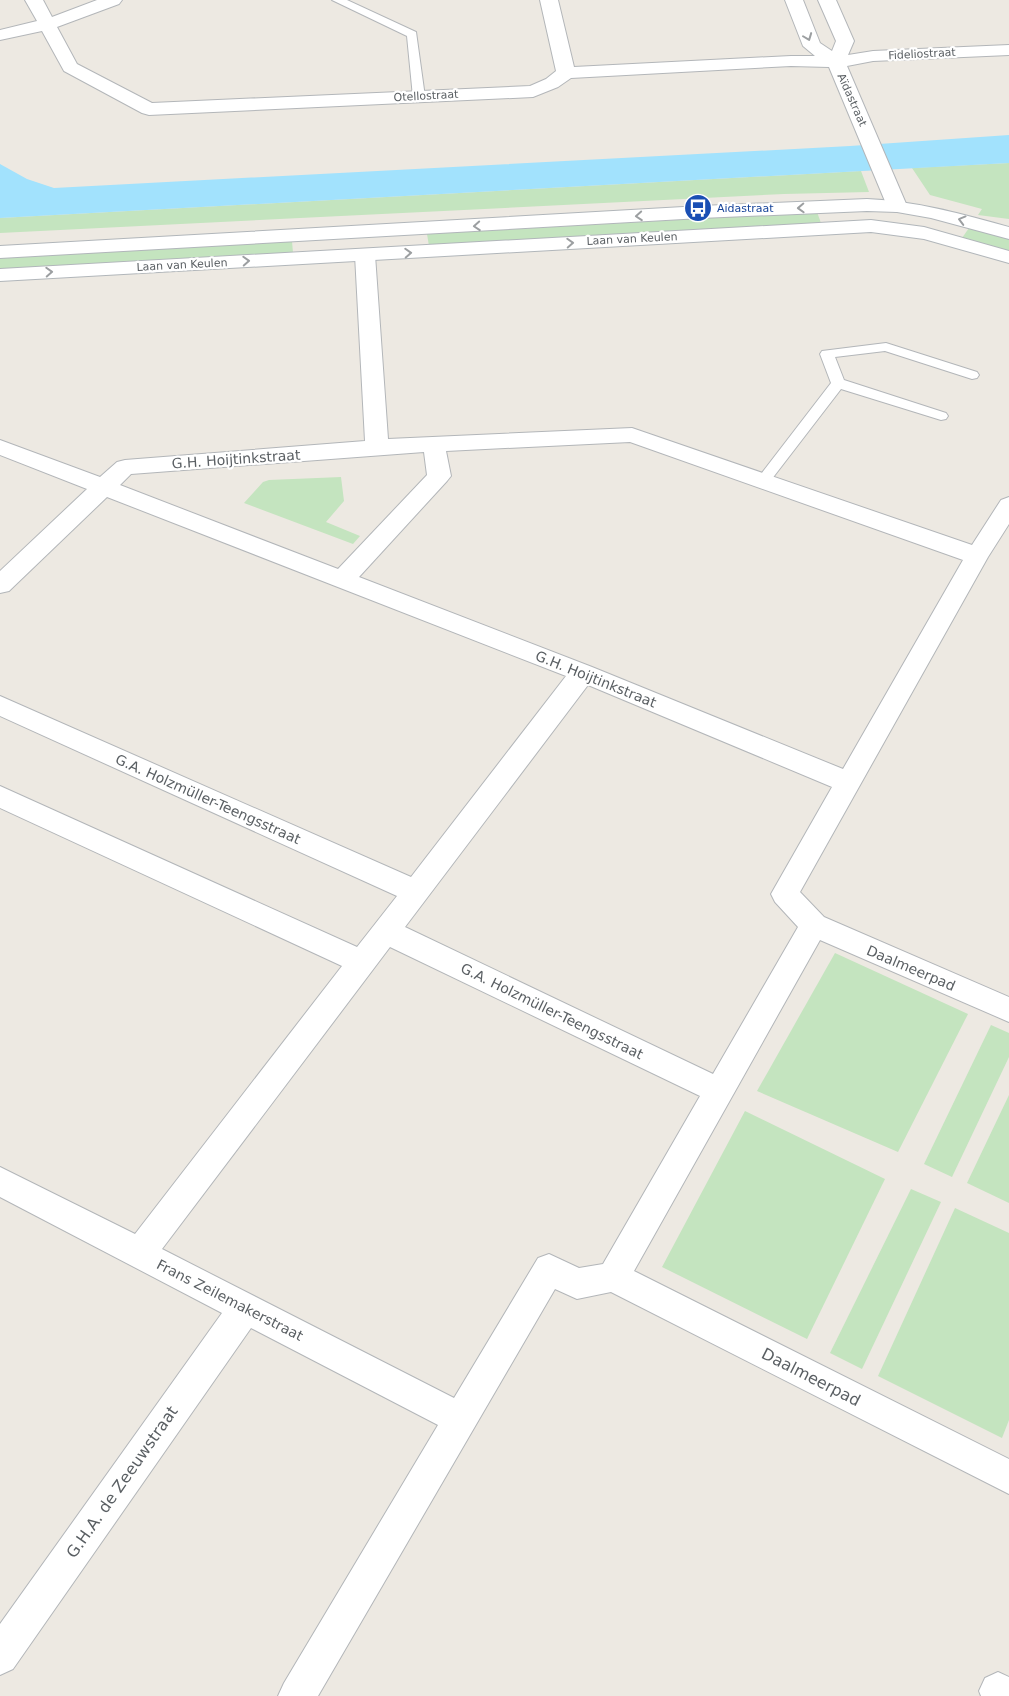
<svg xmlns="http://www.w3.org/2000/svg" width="1009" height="1696" font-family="'DejaVu Sans',sans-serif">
<rect width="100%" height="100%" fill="#ede9e2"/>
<g fill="#c4e4bf">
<polygon points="1009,163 1009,219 978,215 982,209 930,195 912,168"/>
<polygon points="861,171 869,192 784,194 0,233 0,218"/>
<polygon points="817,212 821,223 429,246 427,234"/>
<polygon points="969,228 1009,239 1009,253 962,238"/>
<polygon points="292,241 293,253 0,270 0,258"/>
<polygon points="341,477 344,501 326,522 360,536 353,544 244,503 263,482 269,480"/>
<polygon points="835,953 968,1014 898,1152 757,1091"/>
<polygon points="991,1025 1009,1033 1009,1057 952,1177 924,1164"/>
<polygon points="1009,1095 1009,1203 967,1183"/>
<polygon points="745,1111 885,1179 807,1339 662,1267"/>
<polygon points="911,1189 941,1202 862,1369 830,1353"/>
<polygon points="955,1208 1009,1233 1009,1420 1002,1438 878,1376"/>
</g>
<polygon fill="#a2e2fd" points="1009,135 1009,163 0,218 0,164 27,179 54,188 850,146"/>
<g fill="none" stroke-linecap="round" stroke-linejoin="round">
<g stroke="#b3b6b9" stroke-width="2">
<g id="lane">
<polygon points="332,0 347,0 416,32 425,97 423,100 415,100 413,97 407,36"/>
<polygon points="886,343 977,372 979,375 977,378 972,379 885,351 835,357 844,380 946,413 948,416 946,419 941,420 841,389 768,484 758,484 756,481 758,478 831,383 820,354 822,351"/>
</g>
</g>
<g stroke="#b3b6b9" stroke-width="2">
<g id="street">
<polygon points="25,0 43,0 52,17 97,0 122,0 119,4 57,27 77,64 152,103 530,86 546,79 556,71 540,0 558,0 574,67 791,56 815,56 803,46 785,0 803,0 820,43 832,51 836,41 818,0 836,0 854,41 848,55 873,51 1009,45 1009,55 873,61 847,66 907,206 904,210 897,212 890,210 887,206 829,67 791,66 571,78 558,87 533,97 149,115 142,113 64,71 42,31 0,40 0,30 37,21"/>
<path d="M365,249L372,251L375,255L388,439L632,428L972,545L1001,500L1009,497V524L988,557L800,892L824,917L1009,997V1022L820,940L634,1271L1009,1459V1494L611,1292L577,1299L555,1289L318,1696H278L284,1683L438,1425L251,1328L13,1669L0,1675V1624L222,1313L0,1197V1167L135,1234L342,966L0,808V786L357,947L397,896L0,716V696L411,877L566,676L107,497L9,591L0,593V571L87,489L0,455V440L100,477L117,462L125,460L365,441L355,255L358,251ZM630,442L963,560L843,769L592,667L359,577L447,481L451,476L446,451ZM424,452L427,475L338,569L120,485L131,474ZM588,685L832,787L771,894L775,902L798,927L713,1074L405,927ZM390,947L700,1096L603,1264L579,1268L549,1254L538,1258L454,1398L162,1249Z"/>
<polygon points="998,1672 1009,1677 1009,1696 981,1696 979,1691 985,1678"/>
</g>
</g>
<g stroke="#b1b6ba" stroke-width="2">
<g id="secondary">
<path d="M867,199C916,201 962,214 1009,227V239L931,218L897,212L867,211L701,218L0,258V246L701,206Z"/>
<polygon points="871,220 924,227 1009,251 1009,263 924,239 871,232 0,281 0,269"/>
</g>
</g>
<use href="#lane" fill="#fff" fill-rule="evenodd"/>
<use href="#street" fill="#fff" fill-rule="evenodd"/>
<use href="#secondary" fill="#fff" fill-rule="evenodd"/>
</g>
<defs><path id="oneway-chevron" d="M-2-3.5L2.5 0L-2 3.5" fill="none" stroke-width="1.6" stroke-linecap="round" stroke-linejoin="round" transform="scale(1.25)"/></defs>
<g stroke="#9c9fa1">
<use href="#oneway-chevron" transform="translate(808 37) rotate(69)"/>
<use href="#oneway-chevron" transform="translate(801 208) rotate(178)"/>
<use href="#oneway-chevron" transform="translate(639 216) rotate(176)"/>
<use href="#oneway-chevron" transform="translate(962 220) rotate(-165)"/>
<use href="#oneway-chevron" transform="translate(477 226) rotate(176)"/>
<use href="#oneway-chevron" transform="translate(570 243) rotate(-3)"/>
<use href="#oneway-chevron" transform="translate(408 253) rotate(-3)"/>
<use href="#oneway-chevron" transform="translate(246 261) rotate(-3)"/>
<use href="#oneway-chevron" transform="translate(49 272) rotate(-3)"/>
</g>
<defs>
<g id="bus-disc" transform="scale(1.4375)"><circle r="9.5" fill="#1a4fb4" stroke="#fff"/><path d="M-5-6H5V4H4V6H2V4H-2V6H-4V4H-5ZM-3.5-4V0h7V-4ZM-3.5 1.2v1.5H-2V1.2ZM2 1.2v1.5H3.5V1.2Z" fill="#fff"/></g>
</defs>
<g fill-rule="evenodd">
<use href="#bus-disc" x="698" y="208"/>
</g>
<g text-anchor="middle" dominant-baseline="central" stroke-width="4.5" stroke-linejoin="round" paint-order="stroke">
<g font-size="11" fill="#5a5f63" stroke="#fff">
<text transform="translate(922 54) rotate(-3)">Fideliostraat</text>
<text transform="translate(426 96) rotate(-3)">Otellostraat</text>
<text transform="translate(852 100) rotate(66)">Aïdastraat</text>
<text transform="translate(632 239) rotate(-3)">Laan van Keulen</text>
<text transform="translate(182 265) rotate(-3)">Laan van Keulen</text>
</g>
<g font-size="11" fill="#164399" stroke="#fff" text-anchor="start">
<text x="717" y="208">Aidastraat</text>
</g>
<g font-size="14" fill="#5a5f63" stroke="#fff">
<text transform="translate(236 459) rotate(-4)">G.H. Hoijtinkstraat</text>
<text transform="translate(596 679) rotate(22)">G.H. Hoijtinkstraat</text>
<text transform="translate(208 799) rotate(24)">G.A. Holzmüller-Teengsstraat</text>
<text transform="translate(911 968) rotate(23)">Daalmeerpad</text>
<text transform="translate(552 1011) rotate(26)">G.A. Holzmüller-Teengsstraat</text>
<text transform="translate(230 1300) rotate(27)">Frans Zeilemakerstraat</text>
</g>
<g font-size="16" fill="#5a5f63" stroke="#fff">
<text transform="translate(811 1377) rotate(27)">Daalmeerpad</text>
<text transform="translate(122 1482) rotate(-55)">G.H.A. de Zeeuwstraat</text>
</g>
</g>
</svg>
